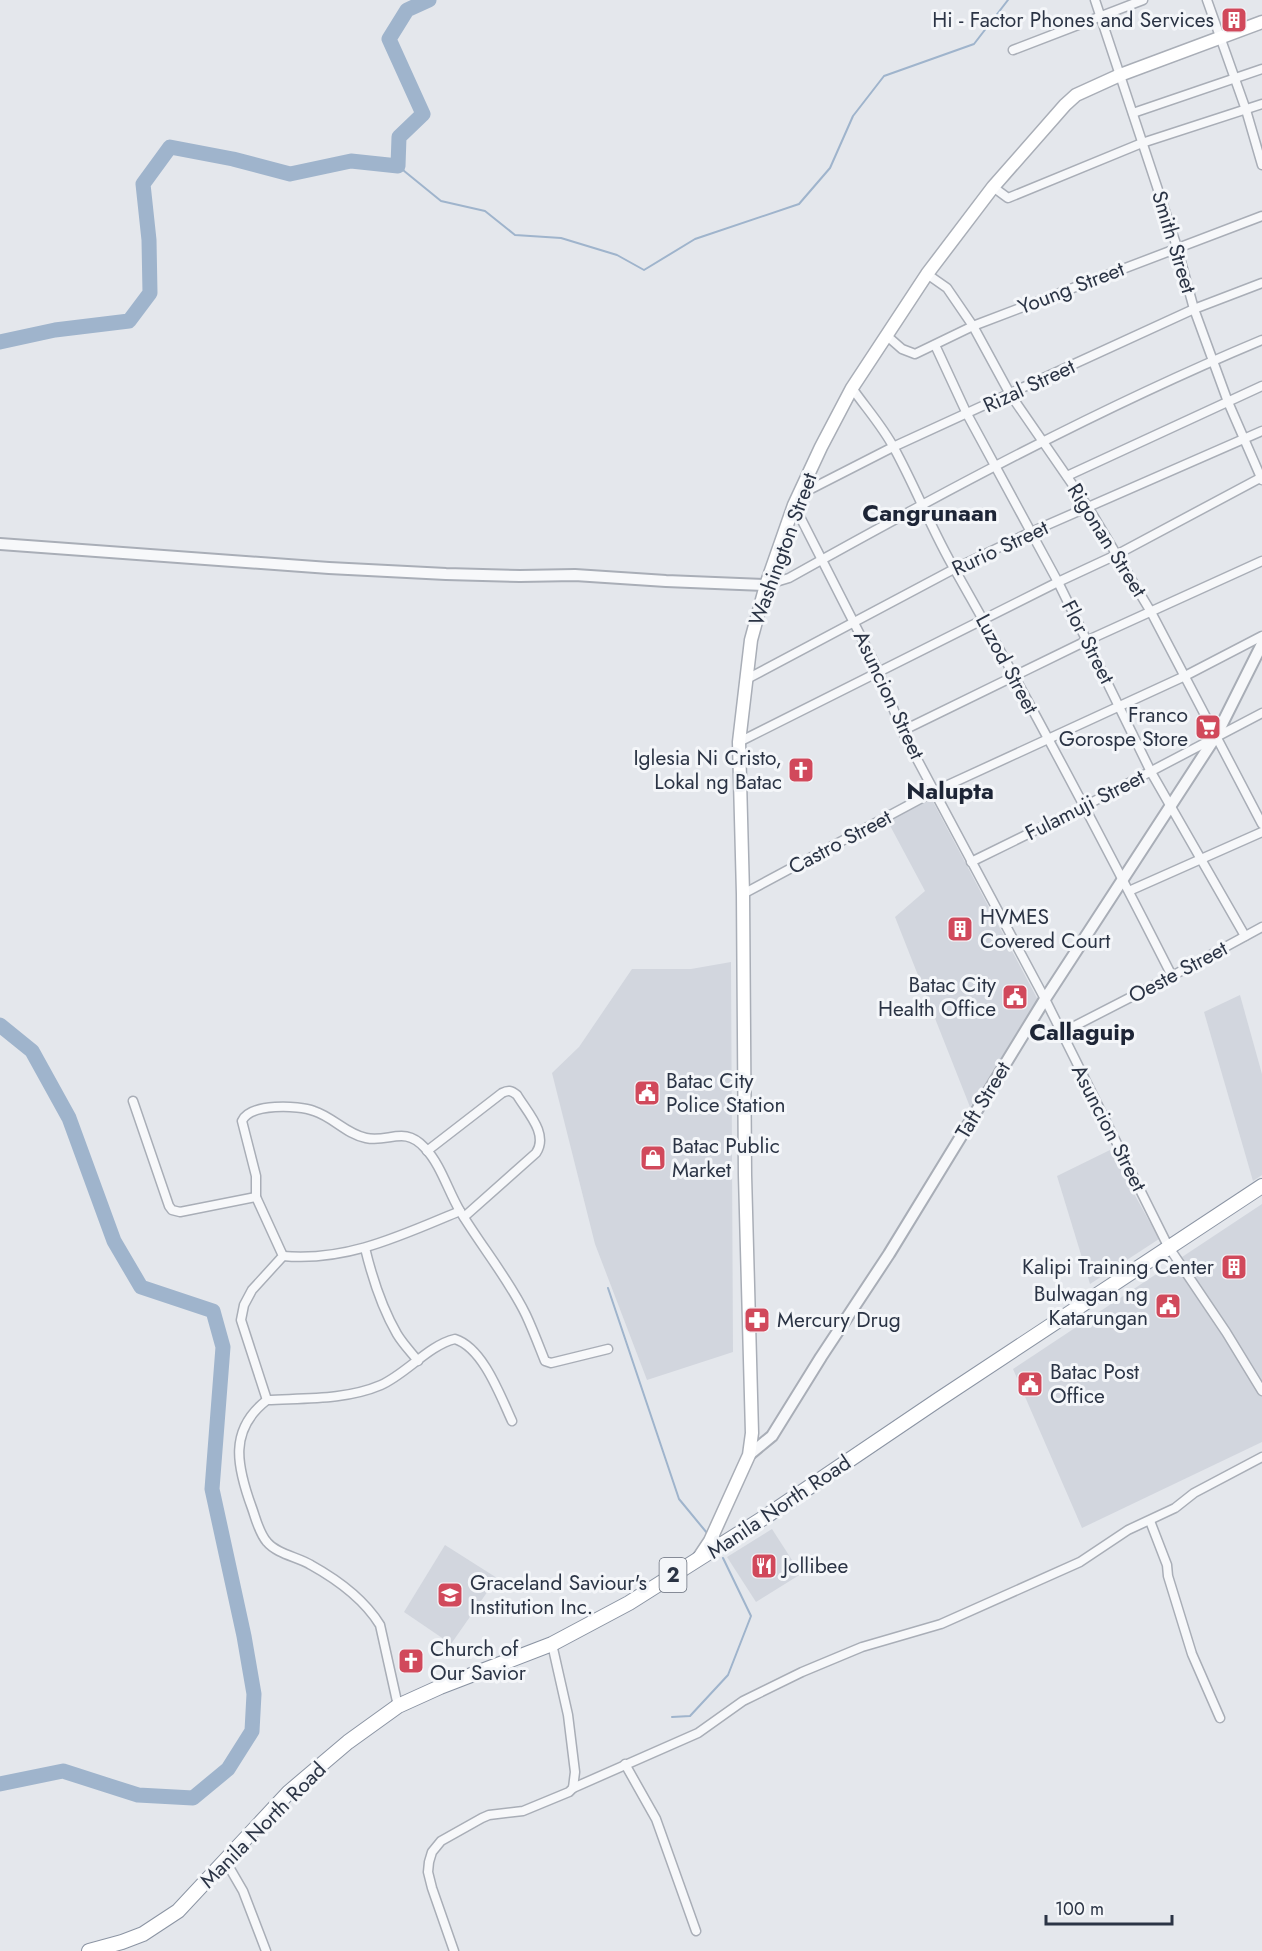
<svg xmlns="http://www.w3.org/2000/svg" width="1262" height="1951" font-family="Jost,sans-serif">
<rect width="100%" height="100%" fill="#e4e7ec"/>
<g fill="#d2d6de">
<polygon points="931,798 1038,1000 970,1107 895,917 925,891 887,820"/>
<polygon points="731,962 733,1352 647,1380 595,1244 552,1073 579,1047 632,969 691,969"/>
<polygon points="1240,995 1262,1074 1262,1175 1253,1181 1204,1012"/>
<polygon points="1110,1150 1159,1239 1090,1284 1057,1176"/>
<polygon points="1262,1204 1262,1442 1082,1528 1013,1369"/>
<polygon points="772,1529 801,1574 756,1602 727,1557"/>
<polygon points="445,1545 497,1578 451,1644 404,1612"/>
</g>
<g fill="none" stroke-linecap="round" stroke-linejoin="round">
<g stroke="#9fb4cc" stroke-width="2">
<polyline points="398,166 441,201 485,211 515,235 561,238 617,255 644,270 695,239 799,204 830,168 853,116 884,76 974,44 1008,0"/>
<polyline points="608,1288 679,1499 707,1533"/>
<polyline points="672,1717 690,1716 728,1675 751,1616 723,1558"/>
</g>
<g stroke="#9fb4cc" stroke-width="15">
<polyline points="0,342 55,330 129,321 150,293 149,240 143,184 170,147 233,159 290,174 351,161 398,166 399,137 423,114 389,39 407,10 429,0"/>
<polyline points="0,1025 32,1051 69,1118 114,1241 141,1287 213,1311 223,1347 212,1489 244,1636 254,1694 252,1731 228,1769 193,1798 138,1795 63,1771 0,1784"/>
</g>
<g stroke="#a9aeb7" stroke-width="11">
<g id="minor">
<polyline points="1095,0 1177,247 1194,309 1228,402 1262,480"/>
<polyline points="1207,0 1246,110 1262,165"/>
<polyline points="1013,50 1143,0"/>
<polyline points="1133,113 1262,69"/>
<polyline points="993,187 1008,198 1142,143 1262,104"/>
<polyline points="927,274 947,288 973,326 1010,394 1088,507 1151,612 1262,824"/>
<polyline points="886,335 902,349 915,354 973,326 1262,216"/>
<polyline points="935,345 967,414 1058,582 1151,772 1245,936"/>
<path d="M852,388C866,408 883,427 894,448C916,488 932,531 955,570C1031,704 1103,840 1172,976"/>
<polyline points="1067,476 1262,386"/>
<polyline points="799,495 893,447 1194,309 1262,283"/>
<polyline points="794,505 879,672 902,731 1045,999 1168,1246 1226,1332 1262,1391"/>
<path d="M766,585L789,578C943,492 1099,408 1262,340"/>
<polyline points="745,680 954,569 1031,532 1262,431"/>
<polyline points="902,731 1086,641 1262,561"/>
<polyline points="739,742 1058,582 1116,555 1262,477"/>
<polyline points="971,862 1083,807 1262,713"/>
<polyline points="1129,891 1262,832"/>
<polyline points="743,894 935,791 1185,676 1262,636"/>
<polyline points="1061,1033 1172,976 1262,927"/>
<polyline points="133,1101 169,1206 172,1210 180,1212 256,1197"/>
<path d="M427,1151L502,1093C508,1090 511,1090 517,1095C527,1112 549,1134 536,1153L464,1217"/>
<path d="M365,1248C372,1277 382,1308 397,1334C403,1344 411,1352 418,1361"/>
<path d="M283,1256C347,1262 402,1235 460,1211"/>
<path d="M267,1400L241,1320L244,1305L252,1290L283,1256L256,1197V1176L242,1121C250,1103 298,1105 314,1111C333,1117 346,1134 366,1138C389,1143 404,1125 425,1148C441,1165 448,1191 460,1211C481,1246 508,1278 526,1315C533,1330 539,1346 545,1361L551,1363L608,1349"/>
<polyline points="1150,1521 1167,1565 1168,1576 1192,1654 1220,1718"/>
<path d="M398,1706L380,1625C364,1599 338,1580 311,1565C298,1557 277,1554 267,1542C259,1533 256,1519 252,1508C237,1467 228,1430 267,1400C305,1398 346,1400 381,1385C406,1374 429,1345 455,1339C483,1348 500,1395 512,1421"/>
<polyline points="625,1764 656,1819 696,1931"/>
<polyline points="573,1788 698,1733 743,1701 802,1672 862,1647 941,1624 1080,1562 1128,1530 1175,1508 1194,1493 1262,1457"/>
<polyline points="225,1860 243,1891 266,1951"/>
<polyline points="454,1951 432,1888 428,1872 429,1862 432,1852 441,1841 482,1818 489,1815 523,1811 569,1792 573,1788 575,1772 568,1715 552,1644"/>
</g>
</g>
<g stroke="#a9aeb7" stroke-width="14">
<g id="tertiary">
<polyline points="0,544 329,568 446,574 520,576 575,575 666,581 766,585"/>
<polyline points="749,1455 772,1436 821,1357 889,1254 1045,999 1216,736 1262,644"/>
</g>
</g>
<g stroke="#a9aeb7" stroke-width="15">
<polyline id="secondary" points="698,1559 710,1541 749,1455 752,1433 745,1175 743,894 739,742 751,640 766,585 794,505 821,447 852,388 927,274 993,187 1065,105 1076,95 1120,75 1262,22"/>
</g>
<g stroke="#8b94a3" stroke-width="16">
<polyline id="trunk" points="89,1951 122,1942 143,1934 178,1911 289,1792 348,1742 398,1706 440,1687 552,1644 629,1603 765,1517 938,1400 1262,1186"/>
</g>
<use href="#minor" stroke="#f7f8fa" stroke-width="8"/>
<use href="#tertiary" stroke="#f7f8fa" stroke-width="10"/>
<use href="#secondary" stroke="#fff" stroke-width="12"/>
<use href="#trunk" stroke="#fff" stroke-width="14"/>
</g>
<defs>
<g id="building-square" transform="scale(1.35)"><rect x="-9" y="-9" width="18" height="18" rx="4" fill="#d1495b" stroke="#f4f6f9"/><path d="M-4-6H4V6H1V3H-1V6H-4ZM-2.5-4.3h1.7v1.8h-1.7ZM.8-4.3h1.7v1.8H.8ZM-2.5-1h1.7V.8h-1.7ZM.8-1h1.7V.8H.8Z" fill="#fff"/></g>
<g id="supermarket-square" transform="scale(1.35)"><rect x="-9" y="-9" width="18" height="18" rx="4" fill="#d1495b" stroke="#f4f6f9"/><path d="M-6-5.5h2.5l.6 2H6L4.5 2H-2.5L-4.4-4H-6ZM-1.5 3.2a1.3 1.3 0 1 0 .1 0ZM3 3.2a1.3 1.3 0 1 0 .1 0Z" fill="#fff"/></g>
<g id="church-square" transform="scale(1.35)"><rect x="-9" y="-9" width="18" height="18" rx="4" fill="#d1495b" stroke="#f4f6f9"/><path d="M-1.2-6h2.4v3.5h3.3v2.4h-3.3V6h-2.4V-.1h-3.3v-2.4h3.3Z" fill="#fff"/></g>
<g id="civic-square" transform="scale(1.35)"><rect x="-9" y="-9" width="18" height="18" rx="4" fill="#d1495b" stroke="#f4f6f9"/><path d="M-.6-6.5H3V-4.5H.6V-3L4-1V1h2V6H-6V1h2V-1L-.6-3ZM-1.2 2.5V6h2.4V2.5Z" fill="#fff"/></g>
<g id="shop-square" transform="scale(1.35)"><rect x="-9" y="-9" width="18" height="18" rx="4" fill="#d1495b" stroke="#f4f6f9"/><path d="M-5-2.5h2.3a2.7 3.5 0 0 1 5.4 0H5L5.5 6h-11ZM-1.5-2.5h3a1.5 2.3 0 0 0-3 0Z" fill="#fff"/></g>
<g id="pharmacy-square" transform="scale(1.35)"><rect x="-9" y="-9" width="18" height="18" rx="4" fill="#d1495b" stroke="#f4f6f9"/><path d="M-2-6h4v4h4v4h-4v4h-4v-4h-4v-4h4Z" fill="#fff"/></g>
<g id="restaurant-square" transform="scale(1.35)"><rect x="-9" y="-9" width="18" height="18" rx="4" fill="#d1495b" stroke="#f4f6f9"/><path d="M-5-6h1v4h1v-4h1v4h1v-4h1v5L-1.5 .5V6h-2V.5L-5-1ZM5-6V6H3V1.5H1.5Q1.5-4 5-6Z" fill="#fff"/></g>
<g id="school-square" transform="scale(1.35)"><rect x="-9" y="-9" width="18" height="18" rx="4" fill="#d1495b" stroke="#f4f6f9"/><path d="M0-5L7-2L0 1L-7-2ZM-4 1L0 2.5L4 1V4Q0 6-4 4Z" fill="#fff"/></g>
</defs>
<g fill-rule="evenodd">
<use href="#building-square" x="1234" y="20"/>
<use href="#supermarket-square" x="1208" y="727"/>
<use href="#church-square" x="801" y="770"/>
<use href="#building-square" x="960" y="929"/>
<use href="#civic-square" x="1015" y="997"/>
<use href="#civic-square" x="647" y="1093"/>
<use href="#shop-square" x="653" y="1158"/>
<use href="#building-square" x="1234" y="1267"/>
<use href="#civic-square" x="1168" y="1306"/>
<use href="#pharmacy-square" x="757" y="1320"/>
<use href="#civic-square" x="1030" y="1384"/>
<use href="#restaurant-square" x="764" y="1566"/>
<use href="#school-square" x="450" y="1595"/>
<use href="#church-square" x="411" y="1661"/>
</g>
<g text-anchor="middle" dominant-baseline="central" stroke-width="6" stroke-linejoin="round" paint-order="stroke">
<rect fill="#f4f6f9" stroke="#676e7b" stroke-width="1.5" x="659.5" y="1558" width="27" height="34" rx="4.5"/>
<g font-size="20" font-weight="bold" fill="#2b3445">
<text x="673" y="1575">2</text>
</g>
<g font-size="21" fill="#2b3445" stroke="#f4f6f9" text-anchor="start">
<text x="1214" y="20" text-anchor="end">Hi - Factor Phones and Services</text>
<text x="1188" y="715" text-anchor="end">Franco<tspan x="1188" dy="24">Gorospe Store</tspan></text>
<text x="782" y="758" text-anchor="end">Iglesia Ni Cristo,<tspan x="782" dy="24">Lokal ng Batac</tspan></text>
<text x="980" y="917">HVMES<tspan x="980" dy="24">Covered Court</tspan></text>
<text x="996" y="985" text-anchor="end">Batac City<tspan x="996" dy="24">Health Office</tspan></text>
<text x="666" y="1081">Batac City<tspan x="666" dy="24">Police Station</tspan></text>
<text x="672" y="1146">Batac Public<tspan x="672" dy="24">Market</tspan></text>
<text x="1214" y="1267" text-anchor="end">Kalipi Training Center</text>
<text x="1148" y="1294" text-anchor="end">Bulwagan ng<tspan x="1148" dy="24">Katarungan</tspan></text>
<text x="777" y="1320">Mercury Drug</text>
<text x="1050" y="1372">Batac Post<tspan x="1050" dy="24">Office</tspan></text>
<text x="783" y="1566">Jollibee</text>
<text x="470" y="1583">Graceland Saviour's<tspan x="470" dy="24">Institution Inc.</tspan></text>
<text x="430" y="1649">Church of<tspan x="430" dy="24">Our Savior</tspan></text>
</g>
<g font-size="21" fill="#2b3445" stroke="#f4f6f9">
<text transform="translate(1174 242) rotate(73)">Smith Street</text>
<text transform="translate(1071 288) rotate(-21)">Young Street</text>
<text transform="translate(1029 386) rotate(-25)">Rizal Street</text>
<text transform="translate(1107 540) rotate(58)">Rigonan Street</text>
<text transform="translate(1000 548) rotate(-25)">Rurio Street</text>
<text transform="translate(783 549) rotate(-70)">Washington Street</text>
<text transform="translate(1088 642) rotate(63)">Flor Street</text>
<text transform="translate(1007 664) rotate(62)">Luzod Street</text>
<text transform="translate(889 695) rotate(65)">Asuncion Street</text>
<text transform="translate(1085 805) rotate(-27)">Fulamuji Street</text>
<text transform="translate(840 842) rotate(-28)">Castro Street</text>
<text transform="translate(1178 972) rotate(-28)">Oeste Street</text>
<text transform="translate(983 1100) rotate(-59)">Taft Street</text>
<text transform="translate(1109 1128) rotate(63)">Asuncion Street</text>
<text transform="translate(779 1507) rotate(-34)">Manila North Road</text>
<text transform="translate(263 1825) rotate(-45)">Manila North Road</text>
</g>
<g font-size="24" font-weight="bold" fill="#1d2536" stroke="#f4f6f9">
<text x="930" y="512">Cangrunaan</text>
<text x="950" y="790">Nalupta</text>
<text x="1082" y="1031">Callaguip</text>
</g>
</g>
<path d="M1046 1915v9h126v-9" fill="none" stroke="#2b3445" stroke-width="3"/>
<text x="1055" y="1915" font-size="18" fill="#2b3445" stroke="#f4f6f9" stroke-width="4.5" paint-order="stroke">100 m</text>
</svg>
